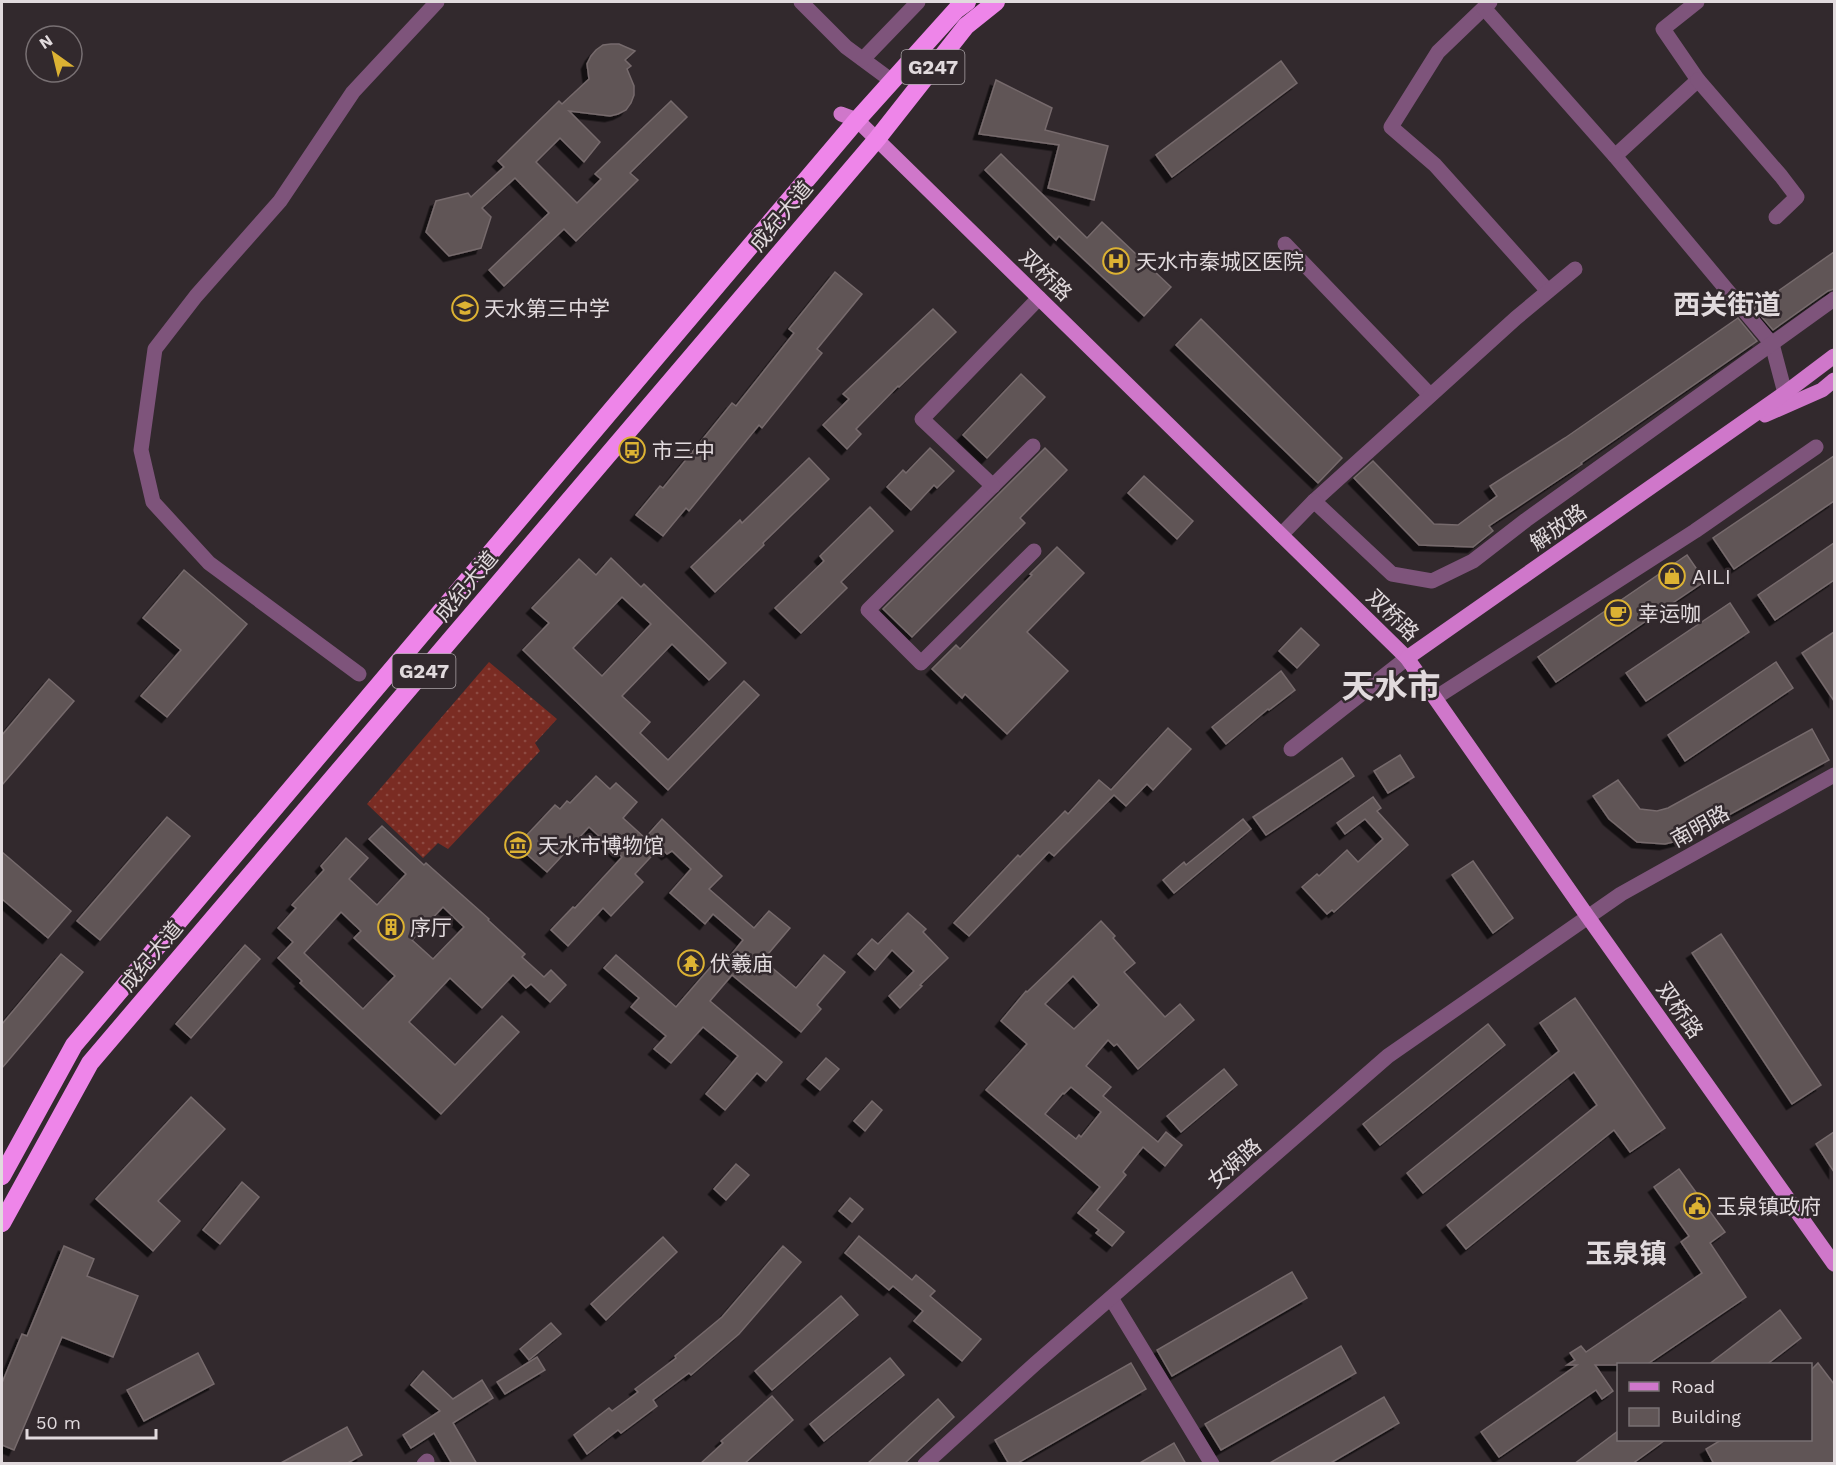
<svg xmlns="http://www.w3.org/2000/svg" width="1836" height="1465" font-family="'Work Sans','Noto Sans SC',sans-serif">
<defs>
<pattern id="grass-dots" width="8" height="8" patternUnits="userSpaceOnUse" patternTransform="scale(1.5)"><rect width="8" height="8" fill="#7a2c23"/><path d="M2 2h.1M6 6h.1" fill="none" stroke="#8d4a42" stroke-width="1.8" stroke-linecap="round"/></pattern>
<filter id="shadow"><feDropShadow dx="-5.5" dy="5.5" stdDeviation="0" flood-color="#0009"/></filter>
</defs>
<rect width="100%" height="100%" fill="#32292d"/>
<polygon fill="url(#grass-dots)" points="489,662 557,719 535,743 540,751 448,849 438,843 423,858 367,804"/>
<g fill="#605556" stroke="#766a6c" stroke-width="1.5" fill-rule="evenodd" filter="url(#shadow)">
<polygon points="611,44 619,44 635,51 625,60 631,66 627,69 634,86 634,95 631,103 626,110 618,114 610,116 569,111 600,142 584,162 560,138 536,162 577,203 601,179 595,174 671,101 687,117 630,173 638,180 576,241 564,229 504,286 489,270 549,213 515,178 482,208 491,217 481,248 449,256 426,232 436,201 468,193 471,197 504,167 498,161 559,101 562,104 589,79 587,64 591,56 596,50 603,45"/>
<polygon points="1281,61 1297,83 1172,177 1156,155"/>
<polygon points="996,80 1052,108 1045,130 1108,146 1094,200 1048,188 1059,145 979,134"/>
<polygon points="1001,154 1087,238 1102,222 1171,287 1144,316 1059,236 1056,240 985,170"/>
<polygon points="1834,252 1834,289 1828,291 1773,330 1754,308"/>
<polygon points="835,272 862,294 817,349 822,353 762,428 759,425 689,511 686,508 663,536 636,515 660,486 663,488 732,403 736,406 794,333 789,329"/>
<polygon points="933,309 956,332 899,387 898,386 856,429 861,434 847,449 823,425 849,399 843,394"/>
<polygon points="1738,318 1757,341 1581,463 1582,464 1489,526 1493,531 1473,547 1419,545 1354,478 1373,461 1434,524 1458,525 1497,496 1490,486 1565,438"/>
<polygon points="1201,319 1342,458 1318,483 1176,345"/>
<polygon points="1021,374 1045,397 987,458 963,435"/>
<polygon points="930,448 954,471 937,488 934,485 911,510 887,487 903,470 906,473"/>
<polygon points="1045,448 1067,470 1020,518 1025,523 912,637 883,609"/>
<polygon points="1834,456 1834,501 1734,569 1713,538"/>
<polygon points="809,458 829,479 763,543 764,545 715,592 691,567 740,520 742,523"/>
<polygon points="1144,476 1193,521 1177,539 1128,493"/>
<polygon points="870,507 893,531 841,582 847,588 801,633 775,608 824,561 820,556"/>
<polygon points="1834,543 1834,580 1775,620 1758,595"/>
<polygon points="1057,547 1084,573 1027,632 1068,671 1007,734 965,694 962,698 932,669 956,645 960,649 1032,575 1030,574"/>
<polygon points="1687,555 1705,581 1556,682 1538,657"/>
<path d="M611,558L641,587L644,584L726,663L709,680L672,644L622,696L650,722L640,733L668,760L744,681L759,695L668,790L523,650L549,623L532,608L579,559L596,575ZM622,597L651,624L602,676L573,648Z"/>
<polygon points="184,570 247,624 167,717 141,696 181,650 143,618"/>
<polygon points="1730,603 1749,632 1646,701 1626,673"/>
<polygon points="1301,628 1319,645 1297,668 1279,651"/>
<polygon points="1834,632 1834,701 1802,653"/>
<polygon points="1776,662 1793,688 1685,761 1668,735"/>
<polygon points="1281,671 1295,690 1269,710 1268,709 1226,744 1212,727"/>
<polygon points="49,679 74,701 2,785 2,735"/>
<polygon points="1168,728 1191,749 1153,790 1147,784 1126,806 1114,795 1054,856 1049,852 969,936 954,923 1018,855 1020,857 1065,811 1068,814 1099,780 1111,790"/>
<polygon points="1812,729 1829,760 1685,839 1665,844 1637,842 1609,819 1593,796 1618,780 1640,809 1657,811 1668,808"/>
<polygon points="1400,755 1414,777 1388,793 1374,771"/>
<polygon points="1342,758 1354,776 1266,835 1253,817"/>
<polygon points="596,776 610,789 616,783 637,802 623,818 645,838 662,819 722,876 709,889 754,928 769,911 790,928 763,960 796,988 824,955 845,972 817,1005 821,1009 801,1032 732,975 710,1001 782,1062 766,1081 757,1073 725,1110 706,1094 738,1056 703,1027 671,1063 654,1049 666,1036 631,1007 639,998 604,968 616,955 676,1007 720,956 726,961 743,940 713,914 705,924 670,893 691,869 672,851 667,854 660,847 635,874 643,882 611,916 603,908 568,946 551,930 573,907 575,908 622,857 589,827 547,872 522,850 530,842 525,837 555,805 560,809 567,801 570,803"/>
<polygon points="1373,797 1381,808 1377,811 1408,845 1334,912 1332,910 1327,914 1302,887 1317,874 1319,876 1347,850 1358,862 1383,839 1365,819 1345,834 1337,823"/>
<polygon points="167,817 190,836 100,940 77,921"/>
<polygon points="1243,819 1251,829 1174,893 1163,880 1184,862 1186,865"/>
<path d="M382,826L424,865L426,863L489,919L488,920L525,954L522,957L544,977L551,970L566,985L550,1002L531,984L526,988L513,975L482,1008L450,978L409,1022L455,1065L502,1016L519,1032L441,1114L300,983L302,981L278,958L293,942L278,928L296,908L292,905L324,870L321,866L346,838L368,858L349,879L377,905L406,874L369,839ZM443,907L464,927L433,959L412,940ZM341,912L361,931L354,938L395,976L363,1009L304,953Z"/>
<polygon points="2,852 71,911 48,938 2,899"/>
<polygon points="1473,861 1513,918 1493,933 1452,875"/>
<polygon points="908,913 926,929 923,932 948,958 920,985 922,986 900,1008 889,996 914,971 892,950 875,970 858,954 872,939 878,944"/>
<path d="M1101,921L1115,936L1113,938L1135,963L1124,972L1165,1017L1180,1004L1194,1020L1138,1069L1117,1044L1114,1046L1108,1040L1086,1066L1111,1087L1103,1096L1158,1142L1166,1132L1182,1145L1165,1166L1143,1147L1123,1172L1126,1175L1097,1210L1124,1232L1112,1246L1096,1233L1099,1230L1078,1213L1100,1187L986,1090L1027,1044L1001,1021L1026,991L1027,992ZM1073,976L1099,1005L1074,1029L1045,1004ZM1071,1087L1101,1112L1081,1137L1079,1135L1076,1139L1045,1114L1063,1093L1064,1094Z"/>
<polygon points="1721,934 1821,1085 1792,1104 1692,953"/>
<polygon points="245,945 260,959 191,1038 176,1024"/>
<polygon points="61,954 83,972 2,1068 2,1024"/>
<polygon points="1575,998 1665,1128 1630,1152 1614,1130 1466,1249 1447,1225 1597,1105 1574,1072 1423,1193 1407,1173 1559,1051 1540,1023"/>
<polygon points="1488,1024 1505,1045 1380,1145 1363,1124"/>
<polygon points="826,1058 839,1069 820,1090 807,1079"/>
<polygon points="1224,1069 1237,1085 1181,1132 1167,1116"/>
<polygon points="191,1097 225,1129 158,1201 180,1221 153,1251 96,1199"/>
<polygon points="872,1101 882,1110 865,1131 854,1121"/>
<polygon points="1834,1132 1834,1172 1816,1144"/>
<polygon points="736,1164 749,1175 726,1200 714,1189"/>
<polygon points="1679,1169 1725,1232 1710,1243 1746,1297 1646,1365 1595,1365 1613,1391 1602,1399 1596,1390 1499,1457 1481,1432 1577,1365 1567,1365 1575,1360 1570,1353 1581,1346 1586,1352 1702,1273 1681,1242 1689,1236 1654,1187"/>
<polygon points="242,1182 259,1197 220,1244 203,1230"/>
<polygon points="850,1198 863,1209 852,1222 839,1211"/>
<polygon points="859,1236 912,1280 916,1275 935,1291 930,1296 981,1339 962,1361 914,1321 923,1311 893,1286 889,1290 845,1253"/>
<polygon points="663,1237 677,1252 606,1320 591,1304"/>
<polygon points="64,1246 94,1259 87,1276 138,1296 113,1357 62,1337 14,1450 2,1445 2,1383 22,1334 27,1336"/>
<polygon points="783,1246 801,1262 739,1334 691,1375 689,1373 653,1400 657,1406 621,1433 618,1430 587,1454 574,1435 609,1408 612,1411 638,1392 635,1389 676,1358 675,1356 722,1317"/>
<polygon points="1292,1272 1307,1298 1172,1376 1157,1350"/>
<polygon points="841,1296 858,1315 772,1390 755,1371"/>
<polygon points="1780,1310 1801,1338 1766,1365 1708,1365"/>
<polygon points="551,1323 561,1334 529,1360 520,1349"/>
<polygon points="1341,1346 1356,1373 1221,1450 1205,1424"/>
<polygon points="198,1353 214,1384 144,1421 127,1390"/>
<polygon points="537,1357 545,1370 505,1394 497,1382"/>
<polygon points="890,1358 904,1375 824,1441 810,1424"/>
<polygon points="1131,1363 1146,1389 1016,1464 1009,1464 995,1440"/>
<polygon points="1818,1363 1834,1384 1834,1464 1714,1464 1706,1449 1721,1440 1810,1440 1810,1371"/>
<polygon points="423,1371 453,1399 482,1380 493,1398 453,1423 477,1464 452,1464 434,1433 411,1448 403,1435 440,1411 411,1385"/>
<polygon points="772,1396 793,1420 744,1464 700,1464 723,1443 721,1441"/>
<polygon points="1384,1397 1399,1423 1329,1464 1268,1464"/>
<polygon points="938,1399 954,1417 904,1464 867,1464"/>
<polygon points="347,1427 362,1455 346,1464 279,1464"/>
<polygon points="1618,1431 1618,1440 1665,1440 1632,1464 1574,1464"/>
<polygon points="1174,1443 1186,1464 1138,1464"/>
</g>
<g fill="none" stroke-linecap="round" stroke-linejoin="round">
<g stroke="#7e547b" stroke-width="15">
<polyline points="801,2 846,47 892,81"/>
<polyline points="1490,2 1438,52 1391,127 1435,165 1548,291"/>
<polyline points="1697,2 1663,29 1698,80 1615,156 1772,344 1785,393"/>
<polyline points="1484,8 1615,156"/>
<polyline points="863,59 918,2"/>
<polyline points="1698,80 1781,176 1797,197 1776,217"/>
<polyline points="1285,244 1430,395"/>
<polyline points="1033,446 868,610 921,663 1034,551"/>
<polyline points="993,486 922,419 1039,298"/>
<polyline points="1314,501 1516,318 1575,269"/>
<polyline points="1281,535 1314,501 1392,574 1432,581 1473,561 1526,520 1834,299"/>
<polyline points="359,674 209,563 153,502 141,450 155,349 196,296 280,201 353,92 437,2"/>
<polyline points="1435,698 1695,531 1816,447"/>
<polyline points="1291,749 1407,658"/>
<polyline points="1111,1298 1212,1464"/>
<polyline points="424,1464 427,1461"/>
<polyline points="925,1464 1036,1363 1388,1056 1621,894 1834,775"/>
</g>
<g stroke="#cf77ca" stroke-width="15">
<polyline points="841,114 857,120 1407,658 1588,917 1834,1264"/>
<polyline points="1765,415 1822,390 1834,380"/>
<polyline points="1407,658 1785,393 1834,356"/>
</g>
<g stroke="#ee85e9" stroke-width="18">
<polyline points="2,1176 74,1045 857,120 956,10 967,2"/>
<polyline points="2,1223 90,1063 877,139 966,26 996,2"/>
</g>
</g>
<defs>
<g id="hospital-ring" transform="scale(1.35)"><circle r="9.5" fill="#32292d" stroke="#dcb233" stroke-width="1.5"/><path d="M-5-5h3v3.5h4V-5h3V5h-3V1.5h-4V5h-3Z" fill="#dcb233"/></g>
<g id="school-ring" transform="scale(1.35)"><circle r="9.5" fill="#32292d" stroke="#dcb233" stroke-width="1.5"/><path d="M0-5L7-2L0 1L-7-2ZM-4 1L0 2.5L4 1V4Q0 6-4 4Z" fill="#dcb233"/></g>
<g id="bus-ring" transform="scale(1.35)"><circle r="9.5" fill="#32292d" stroke="#dcb233" stroke-width="1.5"/><path d="M-5-6H5V4H4V6H2V4H-2V6H-4V4H-5ZM-3.5-4V0h7V-4ZM-3.5 1.2v1.5H-2V1.2ZM2 1.2v1.5H3.5V1.2Z" fill="#dcb233"/></g>
<g id="shop-ring" transform="scale(1.35)"><circle r="9.5" fill="#32292d" stroke="#dcb233" stroke-width="1.5"/><path d="M-5-2.5h2.3a2.7 3.5 0 0 1 5.4 0H5L5.5 6h-11ZM-1.5-2.5h3a1.5 2.3 0 0 0-3 0Z" fill="#dcb233"/></g>
<g id="cafe-ring" transform="scale(1.35)"><circle r="9.5" fill="#32292d" stroke="#dcb233" stroke-width="1.5"/><path d="M-5.5-4.5H6V0H3Q3 3.5 0 3.5H-2.5Q-5.5 3.5-5.5 0ZM3-3.2v2h1.7v-2ZM-6 4.5H4V6H-6Z" fill="#dcb233"/></g>
<g id="museum-ring" transform="scale(1.35)"><circle r="9.5" fill="#32292d" stroke="#dcb233" stroke-width="1.5"/><path d="M0-6L6-3V-2H-6V-3ZM-5-1h2V3h-2ZM-1-1h2V3h-2ZM3-1h2V3H3ZM-6 4H6V6H-6Z" fill="#dcb233"/></g>
<g id="building-ring" transform="scale(1.35)"><circle r="9.5" fill="#32292d" stroke="#dcb233" stroke-width="1.5"/><path d="M-4-6H4V6H1V3H-1V6H-4ZM-2.5-4.3h1.7v1.8h-1.7ZM.8-4.3h1.7v1.8H.8ZM-2.5-1h1.7V.8h-1.7ZM.8-1h1.7V.8H.8Z" fill="#dcb233"/></g>
<g id="temple-ring" transform="scale(1.35)"><circle r="9.5" fill="#32292d" stroke="#dcb233" stroke-width="1.5"/><path d="M0-6L5-2H3V0L6.5 2.5H4V6H1.5V3h-3V6H-4V2.5H-6.5L-3 0V-2H-5Z" fill="#dcb233"/></g>
<g id="civic-ring" transform="scale(1.35)"><circle r="9.5" fill="#32292d" stroke="#dcb233" stroke-width="1.5"/><path d="M-.6-6.5H3V-4.5H.6V-3L4-1V1h2V6H-6V1h2V-1L-.6-3ZM-1.2 2.5V6h2.4V2.5Z" fill="#dcb233"/></g>
</defs>
<g fill-rule="evenodd">
<use href="#hospital-ring" x="1116" y="261"/>
<use href="#school-ring" x="465" y="308"/>
<use href="#bus-ring" x="632" y="450"/>
<use href="#shop-ring" x="1672" y="576"/>
<use href="#cafe-ring" x="1618" y="613"/>
<use href="#museum-ring" x="518" y="845"/>
<use href="#building-ring" x="391" y="927"/>
<use href="#temple-ring" x="691" y="963"/>
<use href="#civic-ring" x="1697" y="1206"/>
</g>
<g text-anchor="middle" dominant-baseline="central" stroke-width="5" stroke-linejoin="round" paint-order="stroke">
<g fill="#32292d" stroke="#aca5a8" stroke-width="1.5">
<rect x="901.5" y="50" width="63" height="34" rx="4.5"/>
<rect x="392.5" y="654" width="63" height="34" rx="4.5"/>
</g>
<g font-size="20" font-weight="bold" fill="#e1dadd">
<text x="933" y="67">G247</text>
<text x="424" y="671">G247</text>
</g>
<g font-size="21" fill="#e1dadd" stroke="#32292d">
<text transform="translate(781 216) rotate(-50)">成纪大道</text>
<text transform="translate(1046 275) rotate(44)">双桥路</text>
<text transform="translate(1558 527) rotate(-35)">解放路</text>
<text transform="translate(466 586) rotate(-50)">成纪大道</text>
<text transform="translate(1393 615) rotate(44)">双桥路</text>
<text transform="translate(1700 826) rotate(-29)">南明路</text>
<text transform="translate(151 956) rotate(-50)">成纪大道</text>
<text transform="translate(1680 1010) rotate(55)">双桥路</text>
<text transform="translate(1234 1163) rotate(-41)">女娲路</text>
</g>
<g font-size="21" fill="#e1dadd" stroke="#32292d" text-anchor="start">
<text x="1136" y="261">天水市秦城区医院</text>
<text x="484" y="308">天水第三中学</text>
<text x="652" y="450">市三中</text>
<text x="1692" y="576">AILI</text>
<text x="1638" y="613">幸运咖</text>
<text x="538" y="845">天水市博物馆</text>
<text x="410" y="927">序厅</text>
<text x="710" y="963">伏羲庙</text>
<text x="1716" y="1206">玉泉镇政府</text>
</g>
<g font-size="27" font-weight="bold" fill="#e1dadd" stroke="#32292d">
<text x="1727" y="305">西关街道</text>
<text x="1626" y="1254">玉泉镇</text>
</g>
<g font-size="33" font-weight="bold" fill="#e1dadd" stroke="#32292d">
<text x="1391" y="686">天水市</text>
</g>
</g>
<rect width="1836" height="1465" fill="none" stroke="#e1dadd" stroke-width="6"/>
<rect x="1617" y="1363" width="195" height="78" fill="#32292d" stroke="#787073" stroke-width="1.5"/>
<rect x="1629" y="1382" width="30" height="9" fill="#cf77ca" stroke="#787073" stroke-width="1.5"/>
<text x="1671" y="1393" font-size="18" fill="#e1dadd">Road</text>
<rect x="1629" y="1408" width="30" height="18" fill="#605556" stroke="#787073" stroke-width="1.5"/>
<text x="1671" y="1423" font-size="18" fill="#e1dadd">Building</text>
<g transform="translate(54 54) rotate(326)"><circle r="28" fill="#32292d" stroke="#787073" stroke-width="1.5"/>
<path d="M0-4.5L10 22L0 15L-10 22Z" fill="#dcb233"/>
<text y="-9" font-size="16" font-weight="bold" text-anchor="middle" fill="#e1dadd">N</text>
</g>
<path d="M27 1429v9h129v-9" fill="none" stroke="#e1dadd" stroke-width="3"/>
<text x="36" y="1429" font-size="18" fill="#e1dadd" stroke="#32292d" stroke-width="4.5" paint-order="stroke">50 m</text>
</svg>
